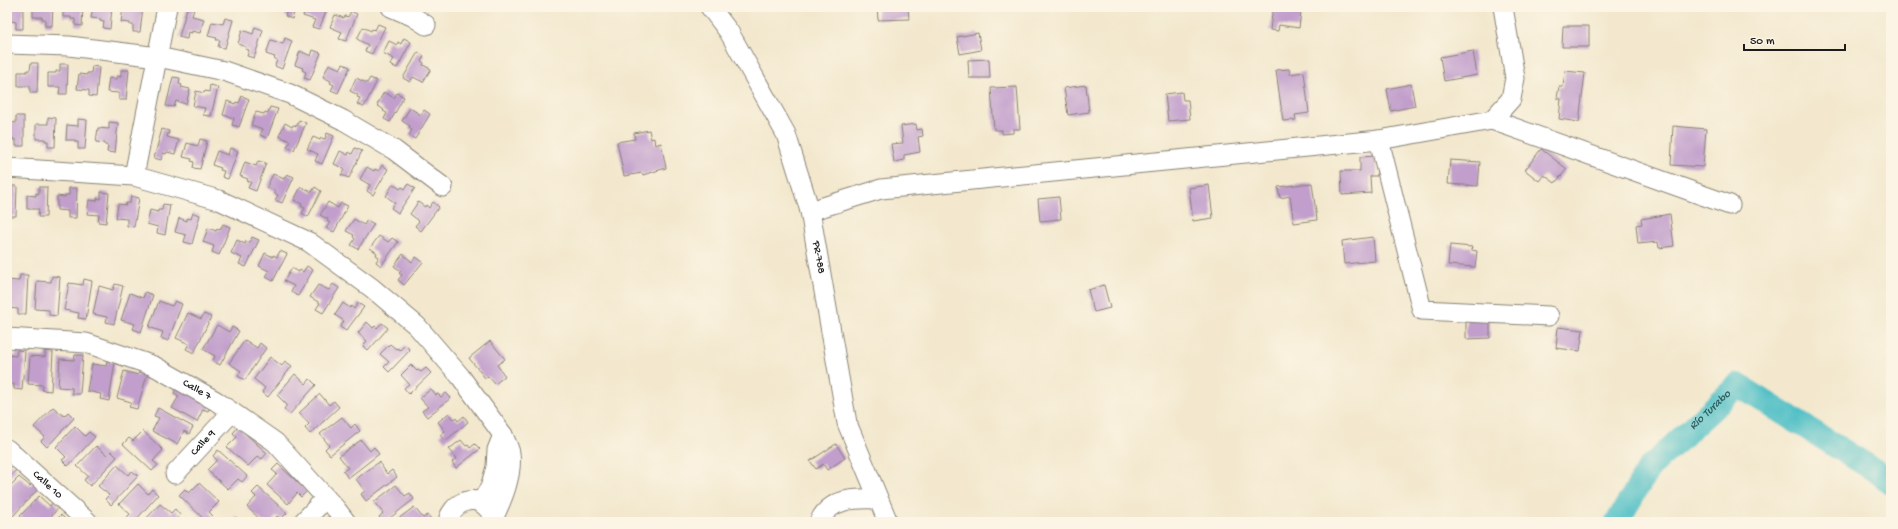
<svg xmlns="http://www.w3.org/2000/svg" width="1898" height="529" font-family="'Gochi Hand',sans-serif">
<rect width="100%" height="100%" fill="#fcf5e5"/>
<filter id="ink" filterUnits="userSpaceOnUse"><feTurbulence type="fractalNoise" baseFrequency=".025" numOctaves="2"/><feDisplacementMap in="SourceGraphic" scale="8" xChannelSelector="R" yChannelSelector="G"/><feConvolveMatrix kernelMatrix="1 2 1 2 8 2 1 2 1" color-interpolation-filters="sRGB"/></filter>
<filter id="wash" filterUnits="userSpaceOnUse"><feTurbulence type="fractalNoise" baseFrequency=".012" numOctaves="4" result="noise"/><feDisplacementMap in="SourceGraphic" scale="16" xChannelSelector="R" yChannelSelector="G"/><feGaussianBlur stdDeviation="0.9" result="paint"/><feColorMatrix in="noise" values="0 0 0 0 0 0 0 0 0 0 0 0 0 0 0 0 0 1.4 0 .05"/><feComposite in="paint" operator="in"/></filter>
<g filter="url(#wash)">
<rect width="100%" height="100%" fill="#f3e8ce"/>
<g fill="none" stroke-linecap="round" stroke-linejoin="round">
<path stroke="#51c0c6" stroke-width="24" id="s1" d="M1617,522L1649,468L1738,385L1879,473L1891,483"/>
</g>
<g id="blocks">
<g fill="#c19ecc">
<polygon points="7,7 23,7 23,29 16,29 16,22 7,20"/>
<polygon points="33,7 53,7 52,26 45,26 45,19 42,19 42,17 33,17"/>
<polygon points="63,7 83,7 82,26 75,25 75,19 71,19 71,17 63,17"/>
<polygon points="93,7 112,7 110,29 103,28 104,22 100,21 100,19 91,18"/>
<polygon points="135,7 143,7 140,32 133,32 133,25 130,25 130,23 121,22 123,8 134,9"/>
<polygon points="279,7 296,7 292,19 285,16 287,10"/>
<polygon points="306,7 328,7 319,29 312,27 315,20 303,16"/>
<polygon points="877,7 908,7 909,19 878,20"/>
<polygon points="1273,7 1301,11 1299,28 1279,25 1278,31 1270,30"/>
<polygon points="187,8 194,9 192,16 204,19 200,33 192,31 192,33 188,32 187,39 179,37"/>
<polygon points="351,11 357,14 346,41 339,39 342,32 330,27 335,15 344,18 345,16 348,17"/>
<polygon points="225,18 233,20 225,48 218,47 220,40 216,40 217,38 208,36 212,22 223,24"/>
<polygon points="378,24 385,27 372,54 365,51 368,45 357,39 363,27 371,31 372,29 375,30"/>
<polygon points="1563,26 1589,26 1589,47 1562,47"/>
<polygon points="255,27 263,30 254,58 247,56 249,50 245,49 246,47 238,44 242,30 253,34"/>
<polygon points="978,33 981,50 960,54 957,37"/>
<polygon points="285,38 292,41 282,69 275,66 277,60 274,58 275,57 266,54 271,40 283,44"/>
<polygon points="404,38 411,42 397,68 390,65 394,59 383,53 389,41 397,45 398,42 401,44"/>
<polygon points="313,50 321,53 310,80 304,78 306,72 302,70 303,68 295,65 300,51 311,56"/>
<polygon points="1473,51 1477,75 1444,81 1440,57"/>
<polygon points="418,52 424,56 421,61 424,63 423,65 431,69 423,82 413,77 410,82 403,78"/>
<polygon points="989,59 990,78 969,78 968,60"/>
<polygon points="7,62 9,62 8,81 7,81"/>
<polygon points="31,63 38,63 37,93 30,93 30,86 18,86 18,72 27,72 27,70 30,70"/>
<polygon points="60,64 68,64 67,94 59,94 60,87 48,87 48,73 56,73 56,71 60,71"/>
<polygon points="329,64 340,69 343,64 350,67 338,93 331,90 334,85 330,83 331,81 323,77"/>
<polygon points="92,66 99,67 96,97 89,96 89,90 77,89 79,74 87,75 87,73 91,73"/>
<polygon points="1289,69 1290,74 1304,72 1309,113 1295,115 1296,120 1283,121 1276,70"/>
<polygon points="121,70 129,70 126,100 119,100 119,93 107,92 109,78 117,79 117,76 121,77"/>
<polygon points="1565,71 1585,73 1579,122 1559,119 1561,99 1557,98 1559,87 1563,87"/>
<polygon points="173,77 180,78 179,84 182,85 181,87 190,89 186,104 176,101 174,107 166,106"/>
<polygon points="356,78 367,83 370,78 377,81 364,107 357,104 360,98 357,97 358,95 350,91"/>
<polygon points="1411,84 1415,106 1391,111 1387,89"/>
<polygon points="210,85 218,87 211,116 203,115 205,108 193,106 196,91 204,93 205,91 209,92"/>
<polygon points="1086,85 1089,112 1068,115 1064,88"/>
<polygon points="1017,87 1020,129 1013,129 1013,133 1002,134 1002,130 994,130 991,88"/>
<polygon points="384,92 394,98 397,93 404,97 390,122 384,119 387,113 383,111 384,110 377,105"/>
<polygon points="1182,92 1183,100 1188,100 1190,119 1168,121 1165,94"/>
<polygon points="242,96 249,99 239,127 232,125 234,118 223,115 227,101 235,104 236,102 239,103"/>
<polygon points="270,107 278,109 267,138 260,135 263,129 251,125 256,112 264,114 265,112 268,113"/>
<polygon points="410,108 421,115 424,110 430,114 415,139 409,135 412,130 409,128 410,126 402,121"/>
<polygon points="16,116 24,116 24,146 16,146 16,140 13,140 13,138 7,137 7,122 16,123"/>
<polygon points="48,117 56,118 55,147 48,147 48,141 45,141 45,139 36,139 36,124 48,124"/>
<polygon points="78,119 87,120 85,149 78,149 78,142 75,142 75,140 66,140 67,125 78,126"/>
<polygon points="299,120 306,123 294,150 287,147 290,141 279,136 285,123 292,127 293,125 297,126"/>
<polygon points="109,122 118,123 115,153 107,152 108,146 105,145 105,143 96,142 98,128 109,129"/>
<polygon points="916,124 917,130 922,129 923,136 918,137 920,152 904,155 904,160 894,162 891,144 903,143 901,126"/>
<polygon points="1673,126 1706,129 1703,167 1671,165"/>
<polygon points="162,129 169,131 167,137 179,140 175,154 167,152 166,154 163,153 161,160 154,158"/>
<polygon points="649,130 651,139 654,138 655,145 661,143 666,168 643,175 642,173 624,176 617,142 635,139 634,133"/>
<polygon points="327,133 334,136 322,164 315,161 318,154 307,149 313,137 320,140 321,138 325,139"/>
<polygon points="200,139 207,141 200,169 193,168 194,162 191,161 192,159 183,157 187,143 198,146"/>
<polygon points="230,148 238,151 228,179 222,177 224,171 220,170 221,168 212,165 217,151 228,155"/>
<polygon points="355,148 362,151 349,178 341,175 345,169 334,164 340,151 348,155 349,152 352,154"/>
<polygon points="1541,149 1567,169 1555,183 1544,175 1539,181 1525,170"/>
<polygon points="1376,156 1377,176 1370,176 1371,193 1342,195 1341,171 1360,171 1360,157"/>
<polygon points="1450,160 1480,162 1478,186 1448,184"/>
<polygon points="258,161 266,163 256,191 248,188 251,182 247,181 248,179 240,176 245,162 256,166"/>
<polygon points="382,165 388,169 373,195 367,191 370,185 360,179 367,167 374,171 375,169 379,171"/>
<polygon points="273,174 284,179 287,174 294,177 282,203 275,200 278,195 274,193 275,191 267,187"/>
<polygon points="1312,183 1317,220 1294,223 1290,196 1280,198 1278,187"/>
<polygon points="393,184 400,189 402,187 405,189 408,184 415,188 398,213 391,208 395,203 386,196"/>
<polygon points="1209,185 1213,218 1193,221 1189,188"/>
<polygon points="9,186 17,186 16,216 8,216 7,193 9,193"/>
<polygon points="39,187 47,187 46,217 38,217 39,209 27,209 27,195 36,196 36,193 39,194"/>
<polygon points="301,187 312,192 315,187 321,191 308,217 302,213 305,208 301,206 302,204 294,200"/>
<polygon points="69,188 77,188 76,218 68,218 68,211 57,210 57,196 65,197 65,195 69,195"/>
<polygon points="101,192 109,193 106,223 98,222 99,215 87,214 89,200 97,201 97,198 101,199"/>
<polygon points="131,196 139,198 134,227 127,226 127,219 116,218 118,204 126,205 126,203 130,203"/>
<polygon points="1059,197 1061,219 1040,221 1038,199"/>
<polygon points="328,202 338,208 341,203 348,206 334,232 326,228 330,223 327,221 328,219 320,215"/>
<polygon points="418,202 425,207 426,205 429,208 433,202 439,207 421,231 415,226 419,221 410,214"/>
<polygon points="163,204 170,205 165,235 157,233 158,227 147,224 150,210 158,212 158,210 162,210"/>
<polygon points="193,213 200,215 192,244 184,242 186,235 175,232 179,218 187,221 187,218 191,219"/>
<polygon points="1670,214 1674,246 1659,248 1658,242 1638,244 1636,225 1642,224 1641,219"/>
<polygon points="354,219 364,225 367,220 374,224 358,249 351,245 355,239 353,237 354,235 346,231"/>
<polygon points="223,224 230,227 219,255 212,252 214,246 203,242 208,228 216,231 217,229 220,230"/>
<polygon points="379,236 388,242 392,238 398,242 381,266 376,262 379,257 376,255 377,253 370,248"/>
<polygon points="252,237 259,240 246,267 239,264 242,258 231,253 237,240 245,244 246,241 249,243"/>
<polygon points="1373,237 1375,261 1344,264 1342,241"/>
<polygon points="1450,245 1472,247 1471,250 1477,251 1475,267 1448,265"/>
<polygon points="280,251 287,254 273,281 266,277 269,271 259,266 265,253 273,257 273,255 277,257"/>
<polygon points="403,254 412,262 416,257 423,262 404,285 398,280 402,275 399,273 401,271 394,266"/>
<polygon points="307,266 313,270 298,296 291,292 294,286 284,281 292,268 299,272 300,270 303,272"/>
<polygon points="20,275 28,275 26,314 18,314 18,309 7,308 7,280 19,281"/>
<polygon points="52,276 60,277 57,316 49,315 49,310 35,309 37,281 51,282"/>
<polygon points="84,279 92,281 86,319 78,318 79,313 64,310 69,283 83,285"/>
<polygon points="115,284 123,286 114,324 106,322 107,317 93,314 99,286 113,290"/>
<polygon points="333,284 339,288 323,313 316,309 320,303 310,297 318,285 329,290"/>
<polygon points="1104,285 1110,308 1094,312 1088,290"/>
<polygon points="145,292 153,295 141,332 133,329 135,324 121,320 130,293 143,298"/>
<polygon points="159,301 172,306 175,301 182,304 168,341 161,338 163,332 149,327"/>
<polygon points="343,303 350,308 351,306 354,309 358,303 364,307 346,331 340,327 344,321 335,315"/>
<polygon points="188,313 201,319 204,314 211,317 194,353 186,349 189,344 176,338"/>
<polygon points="1490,315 1490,338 1466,339 1466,316"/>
<polygon points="367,322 373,328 375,326 377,328 382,323 388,328 368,351 363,346 367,341 358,333"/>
<polygon points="217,325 229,332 232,327 239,331 220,365 213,361 215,356 203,349"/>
<polygon points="1558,327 1583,330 1580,351 1556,348"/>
<polygon points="245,340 257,348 260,343 266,348 245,380 238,376 241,371 229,363"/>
<polygon points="490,341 505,359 497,365 505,376 495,384 488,376 485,378 469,358"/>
<polygon points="390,344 396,349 397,348 400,350 405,345 410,350 389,372 384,367 389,362 380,354"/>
<polygon points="17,350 25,351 22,390 14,389 14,384 7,383 7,355 16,356"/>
<polygon points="45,351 53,352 51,391 42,390 43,385 28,384 30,356 45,357"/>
<polygon points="75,355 83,355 80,394 72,394 72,388 58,387 60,359 74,360"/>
<polygon points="270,357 282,366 285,361 292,366 268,397 262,392 265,388 254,379"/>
<polygon points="107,361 115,362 109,401 100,399 101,394 87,391 92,364 106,366"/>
<polygon points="411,365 417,371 418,370 421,372 426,368 431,373 409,394 404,388 409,384 401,375"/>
<polygon points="140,369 148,372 137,409 129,407 131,402 117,398 124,371 138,375"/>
<polygon points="295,374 306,384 310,379 316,385 290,414 284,409 287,405 277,395"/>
<polygon points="177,386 212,404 208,411 203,409 197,422 172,408 179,396 174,393"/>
<polygon points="431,389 436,395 438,394 441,397 446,393 451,398 427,417 422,411 428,407 420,398"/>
<polygon points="320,394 329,405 334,401 339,407 310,434 305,428 309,424 299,413"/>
<polygon points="53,407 64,416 68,412 74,418 47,447 41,441 45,437 34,427"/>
<polygon points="158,408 193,427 189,434 184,431 177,444 152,431 159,418 154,416"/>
<polygon points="449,413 454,419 456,418 458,421 464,416 468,422 445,441 440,435 445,431 438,422"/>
<polygon points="342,417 351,428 355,424 360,431 330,455 325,449 329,445 320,434"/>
<polygon points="75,426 85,436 89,432 95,437 68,466 62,460 66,457 56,447"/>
<polygon points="238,427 267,453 262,459 258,456 248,466 227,447 237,437 233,433"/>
<polygon points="143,431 163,450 153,461 158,465 152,471 123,444 129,438 133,441"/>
<polygon points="361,440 370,451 374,447 379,454 348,478 343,471 348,468 339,456"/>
<polygon points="461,440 466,446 468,445 470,448 475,444 480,449 456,468 452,462 457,458 449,449"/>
<polygon points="836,444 845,458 827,470 823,464 816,469 810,461"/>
<polygon points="96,446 107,455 111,451 117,457 90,486 84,480 88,476 77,466"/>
<polygon points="218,450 247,476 242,482 238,479 228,489 207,470 217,460 213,456"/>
<polygon points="379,462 387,474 392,470 397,477 366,501 361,494 365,491 356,479"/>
<polygon points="11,463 17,469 7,480 7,468"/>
<polygon points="278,464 307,491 301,497 297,493 288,504 267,485 277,474 272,470"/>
<polygon points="117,465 128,475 132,471 138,476 111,505 105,499 109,495 98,486"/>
<polygon points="19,477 30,486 34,482 39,488 13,516 7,511 11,507 7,504 7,489"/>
<polygon points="199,483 219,502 209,512 213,516 207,522 179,495 185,489 189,493"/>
<polygon points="138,484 148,494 152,489 158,495 134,522 130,522 126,518 130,514 119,504"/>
<polygon points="396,485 405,496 410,493 414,499 385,522 383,522 379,517 383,513 374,502"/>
<polygon points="258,487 287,513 281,519 277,516 271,522 263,522 247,507 256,497 252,493"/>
<polygon points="39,496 50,506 54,501 59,507 46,522 26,522 20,516"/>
<polygon points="160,504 171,513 175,509 180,515 174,522 143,522"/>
<polygon points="414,507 423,518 428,515 433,522 394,522"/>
<polygon points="61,515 68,522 54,522"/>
<polygon points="330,516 335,522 325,522 324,520"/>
<polygon points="236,517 241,522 232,522"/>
</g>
</g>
</g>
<g filter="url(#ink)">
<use href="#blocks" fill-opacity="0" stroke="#888275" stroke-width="1"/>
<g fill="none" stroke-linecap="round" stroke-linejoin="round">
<g stroke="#888275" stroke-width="21">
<g id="minor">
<polyline points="391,7 412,16 426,25"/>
<path id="s2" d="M710,7L729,32L786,134L810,211L847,423L888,522"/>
<polyline points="7,44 69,46 158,57 224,71 290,94 343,120 394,150 443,187"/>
<polyline points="1492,120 1730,205"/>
<polyline points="1379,140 1422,310 1549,316"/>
<polyline points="7,168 134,176 219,200 309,242 372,288 417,326 460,376 503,435"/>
<polyline points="134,176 167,7"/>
<polyline points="810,211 881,189 1379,140 1492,120 1511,99 1515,78 1503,7"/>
<path id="s3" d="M7,338L86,343L154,366L216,401L275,442L336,509L346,522"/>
<path id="s4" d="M7,449L88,522"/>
<path id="s5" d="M175,474L232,412"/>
<path d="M481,502L490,488L496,467L497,450L503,435C505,441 509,447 510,453C513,475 502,500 493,519"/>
<polyline points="303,522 326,498"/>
<path d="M448,522C451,503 475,491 489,510"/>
<path d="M819,522C830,498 855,498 878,499"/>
</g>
</g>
<use href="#minor" stroke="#fff" stroke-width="19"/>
</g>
</g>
<g text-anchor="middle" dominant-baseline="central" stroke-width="3.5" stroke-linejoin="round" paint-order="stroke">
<g font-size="11" fill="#1c1c1c" stroke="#fcf5e5">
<text stroke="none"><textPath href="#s2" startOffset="276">PR-788</textPath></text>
<text stroke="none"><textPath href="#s3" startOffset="200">Calle 7</textPath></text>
<text stroke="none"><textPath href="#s5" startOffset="42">Calle 9</textPath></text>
<text stroke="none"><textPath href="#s4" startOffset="54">Calle 10</textPath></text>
</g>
<g font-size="12" font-style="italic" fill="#315e60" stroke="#fcf5e5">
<text stroke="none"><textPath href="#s1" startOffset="147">Río Turabo</textPath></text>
</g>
</g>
<rect width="1898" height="529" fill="none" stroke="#fcf5e5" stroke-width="24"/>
<path d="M1744 44v6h101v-6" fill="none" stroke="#1c1c1c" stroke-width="2"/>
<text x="1750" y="44" font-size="12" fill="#1c1c1c" stroke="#fcf5e5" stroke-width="3" paint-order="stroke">50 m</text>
</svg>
